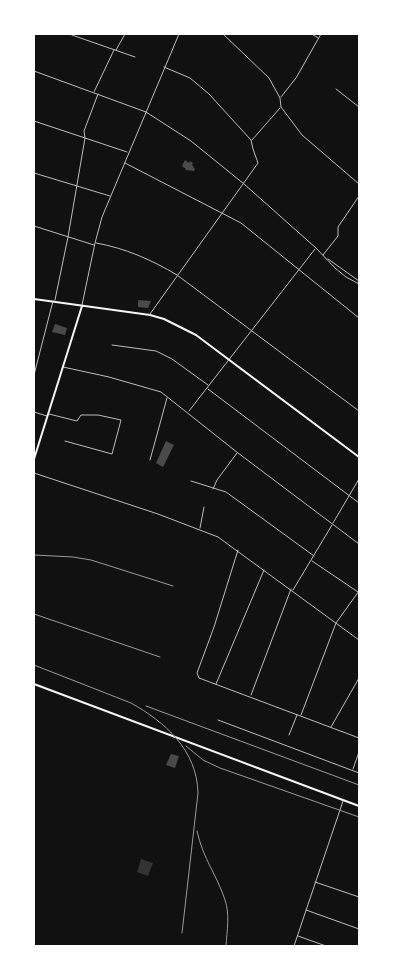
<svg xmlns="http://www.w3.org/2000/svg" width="393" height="980" font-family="Ubuntu,sans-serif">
<rect width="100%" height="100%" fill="#111"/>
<polygon fill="#333" points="141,859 153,863 148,876 137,872"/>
<g fill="#4a4a4a">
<polygon points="185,160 189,163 190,161 193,163 192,165 195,169 194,171 185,170 186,169 182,166"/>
<polygon points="138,300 151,301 148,308 138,307"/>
<polygon points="55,324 67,328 65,335 52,332"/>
<polygon points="166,441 174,445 163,467 156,463"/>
<polygon points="171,754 179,756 175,768 166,765"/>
</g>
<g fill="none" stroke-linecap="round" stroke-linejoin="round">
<g stroke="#bcbcbc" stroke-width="1">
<polyline points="69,34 135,57"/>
<polyline points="223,34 269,78 280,98 281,107 302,135 359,184"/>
<polyline points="312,34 318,38"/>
<polyline points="116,50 125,34"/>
<polyline points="336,89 359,107"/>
<polyline points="94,92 114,50"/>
<polyline points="281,97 296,78 321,34"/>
<polyline points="252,140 280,108"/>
<polyline points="34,173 110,196"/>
<polyline points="34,226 94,245"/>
<path d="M96,243C125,248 152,260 177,275L359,411"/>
<polyline points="323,255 338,236 338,227 359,196"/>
<polyline points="55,300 68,237 85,138 84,131 98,94"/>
<polyline points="150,314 258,163 253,149 251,140 209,94 190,78 164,67"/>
<polyline points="112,345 156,351 172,359 208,385"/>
<polyline points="34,375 53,301"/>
<polyline points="208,389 359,503"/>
<polyline points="34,412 47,416"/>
<polyline points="49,414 77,421 81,415 98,415 121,420 112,454 65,441"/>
<polyline points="150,460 167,398"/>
<polyline points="34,473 158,514 218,537 359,640"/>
<polyline points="191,481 226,492 314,556"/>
<polyline points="213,489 217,480 237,453"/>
<polyline points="200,528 204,507"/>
<polyline points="238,550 214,627 197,673 199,678 359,738"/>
<polyline points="312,561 358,592"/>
<polyline points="293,590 332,525"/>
<polyline points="216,684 264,570"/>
<polyline points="251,695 291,589"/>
<polyline points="301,715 336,623 359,591"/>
<polyline points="218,720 359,773"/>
<polyline points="331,727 359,678"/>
<polyline points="289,735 297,715"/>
<polyline points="353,769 359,752"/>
<polyline points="315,882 359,897"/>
<polyline points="306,910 359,929"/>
<polyline points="298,936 326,946"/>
</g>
<g stroke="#bcbcbc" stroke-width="1">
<polyline points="34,71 146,112 191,141 244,184 316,248 335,268 346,277 359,284"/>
<polyline points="34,121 127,152"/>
<polyline points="125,163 241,223 359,318"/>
<polyline points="328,259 359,281"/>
<polyline points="82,305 95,243 102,217 179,34"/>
<polyline points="63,367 109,377 161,392 238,453 359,544"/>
<polyline points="189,411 315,249"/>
<polyline points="333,523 359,479"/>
<polyline points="294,946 343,801"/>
</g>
<g stroke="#f5f5f5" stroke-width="2">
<polyline points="34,299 150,315 164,319 196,335 359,457"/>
<polyline points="34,459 82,306"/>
<polyline points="34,684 359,806"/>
</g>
<g stroke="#9a9a9a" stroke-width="1">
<polyline points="34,555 73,557 91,560 173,586"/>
<polyline points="34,614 160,657"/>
<path d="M34,665L131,703C165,722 197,750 198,793L182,933"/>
<polyline points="146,706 359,785"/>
<polyline points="186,746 203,760 220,768 359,817"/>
<path d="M197,831C203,859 217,875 225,900C230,914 227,931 226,946"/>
</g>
</g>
<rect width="393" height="980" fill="none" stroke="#ffffff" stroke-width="70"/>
</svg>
